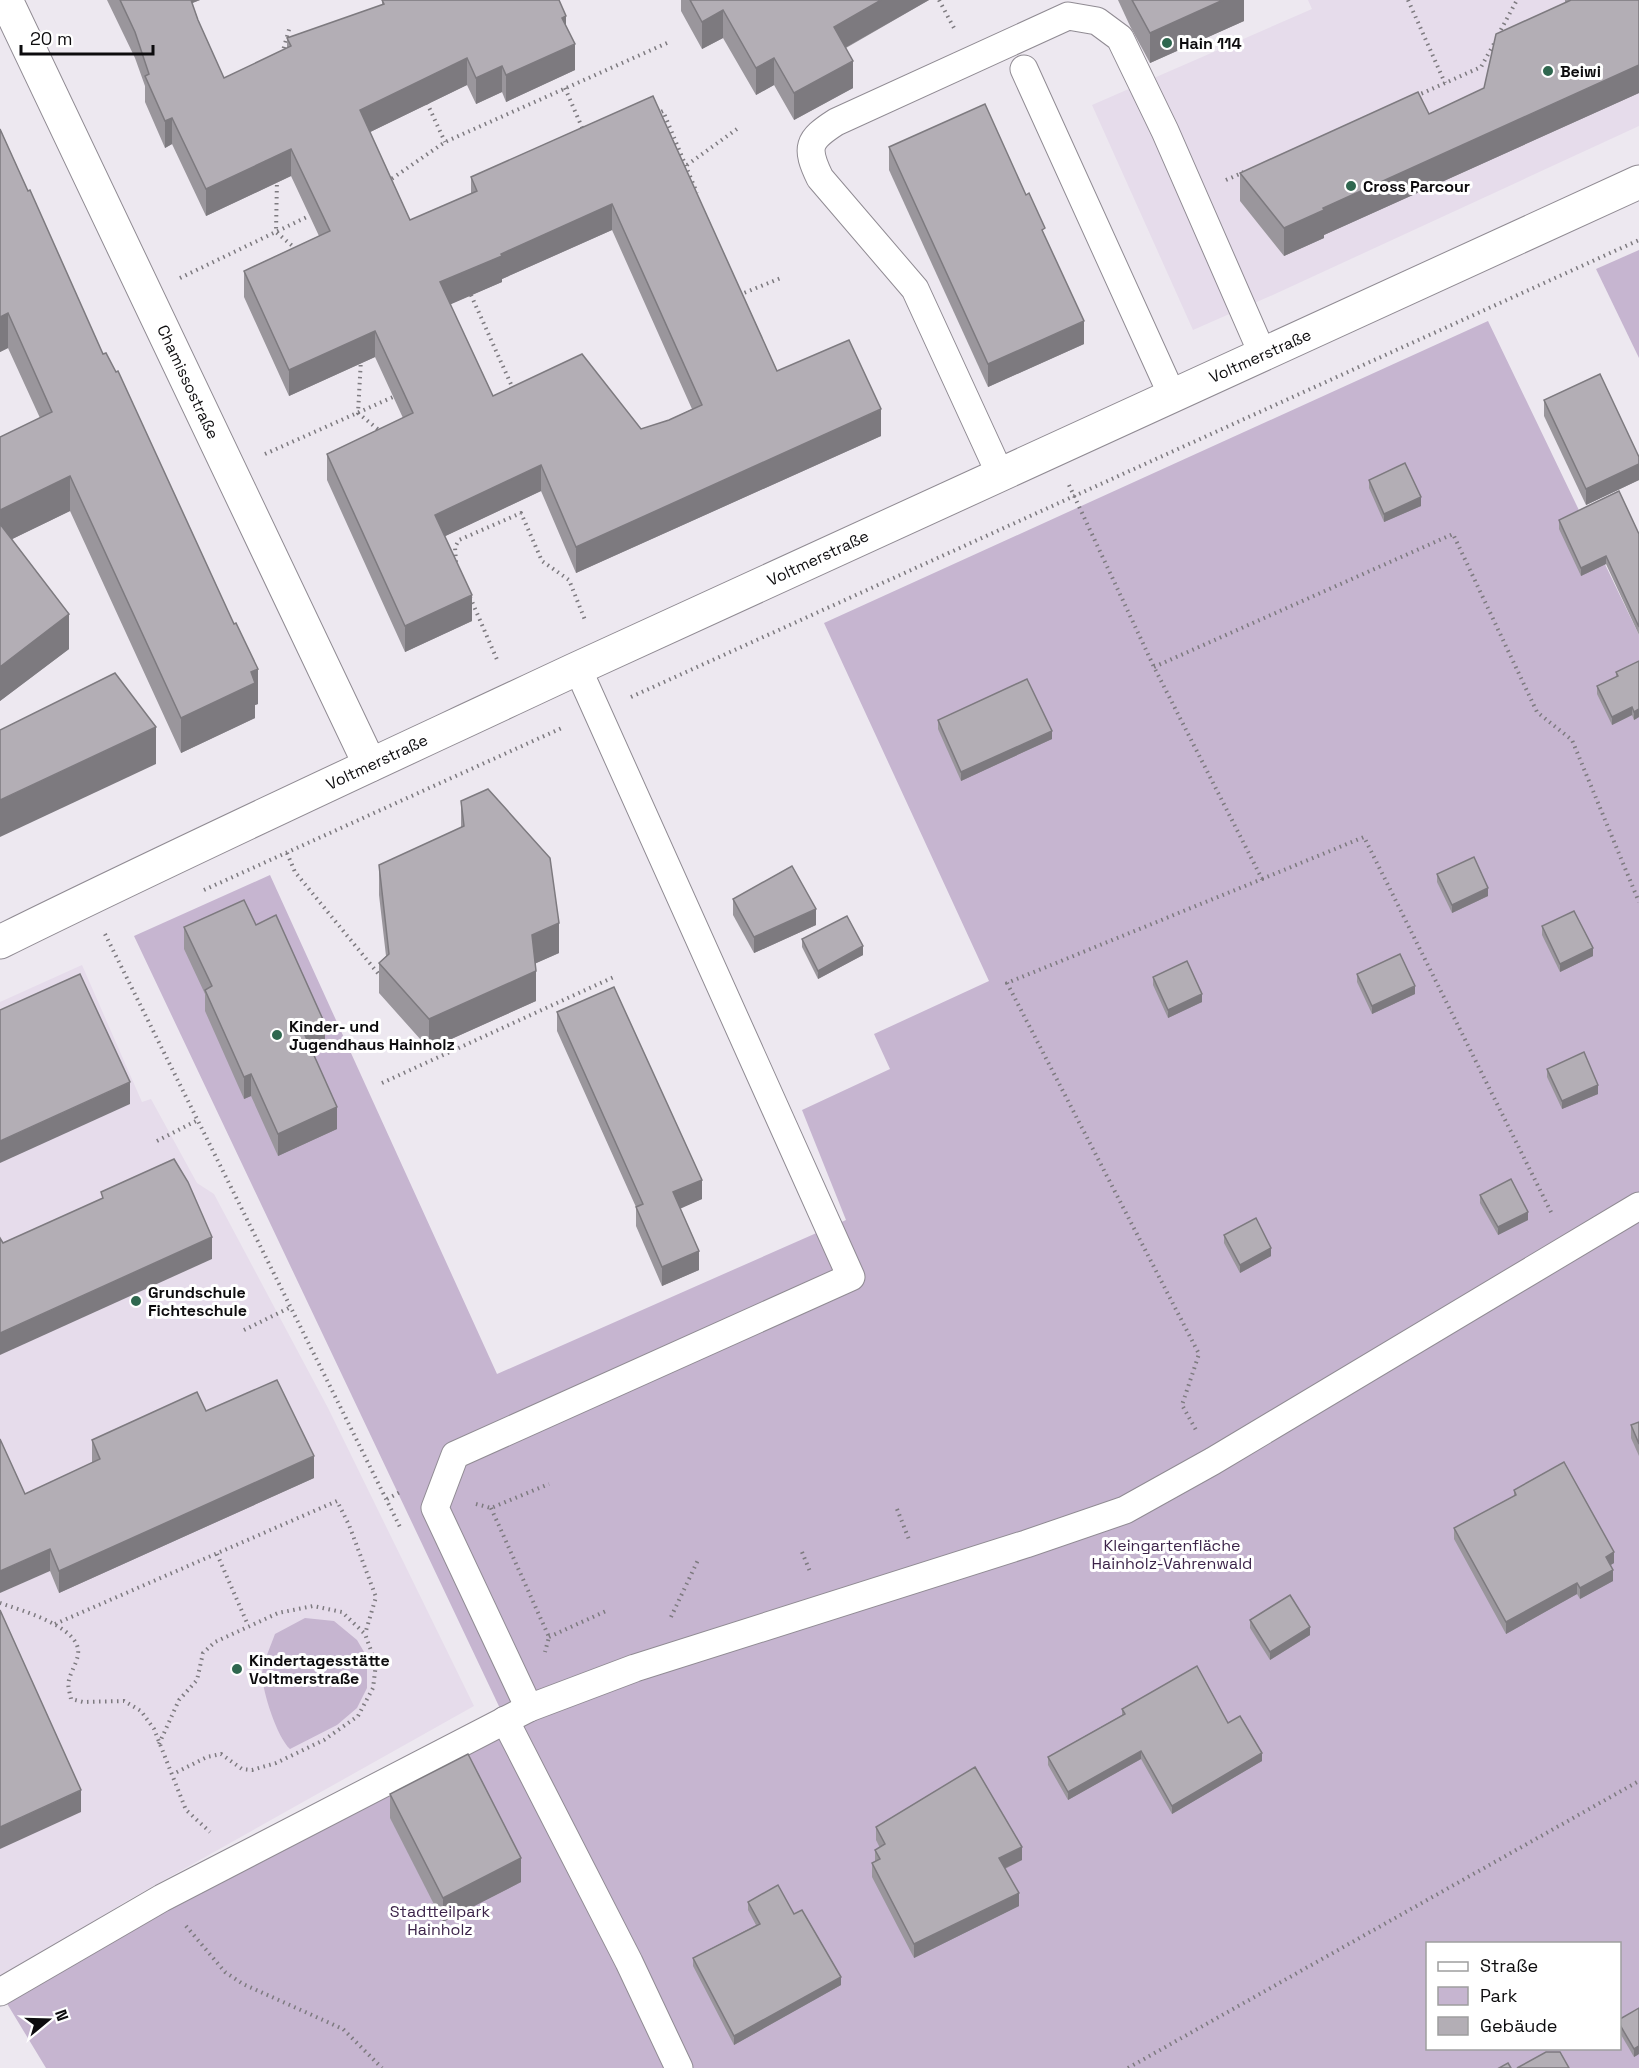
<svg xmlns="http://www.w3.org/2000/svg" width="1639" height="2068" font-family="'Space Grotesk',sans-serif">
<rect width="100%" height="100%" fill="#ede8f0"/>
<g fill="#e6dceb" fill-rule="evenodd">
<polygon points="1308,0 1639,0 1639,126 1275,294 1193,330 1092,105 1312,9"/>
<path d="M82,965L142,1102L151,1099L197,1183L214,1194L328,1408L474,1706L125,1902L0,1980V1002ZM290,1426L314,1478L59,1592L36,1540Z"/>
</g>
<g fill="#c6b5d0" fill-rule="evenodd">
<polygon points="1639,250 1639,358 1596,269"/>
<path d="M1488,321L1639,635V2068H46L0,1992L505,1719L134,936L270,875L497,1374L846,1220L802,1110L890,1069L874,1034L989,981L824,623ZM1428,1944H1620V2048H1428Z"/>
<path d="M305,1618L334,1621L357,1640L367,1657V1688L357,1708L337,1725L290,1749C277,1737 263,1693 262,1675C262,1665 271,1645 275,1634Z"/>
</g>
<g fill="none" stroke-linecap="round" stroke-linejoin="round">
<g stroke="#908b93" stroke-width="29">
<g id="service">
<polyline points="1024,69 1172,395"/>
<path d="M1000,474L915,289L820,178C805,147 808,140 836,122L1068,16L1097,21L1120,38L1165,131L1263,355"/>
<polyline points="529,1708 435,1508 455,1455 851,1277 578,669"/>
<polyline points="505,1720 629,1962 679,2068"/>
<polyline points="0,1992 162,1898 529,1708 635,1668 1026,1544 1125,1510 1213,1461 1639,1206"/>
</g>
</g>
<g stroke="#908b93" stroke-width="35">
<g id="minor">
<polyline points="6,0 370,765"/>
<path d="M0,942C190,848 382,760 574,670C928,506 1284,346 1639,182"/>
</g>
</g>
<g stroke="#7d7a7f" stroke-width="4" stroke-dasharray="1.5 4.5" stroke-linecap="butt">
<polyline points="939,0 954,28"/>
<polyline points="1408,0 1445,83"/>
<polyline points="1498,35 1517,0"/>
<polyline points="282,54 290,26"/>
<polyline points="565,88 584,132"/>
<polyline points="1416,96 1481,67 1495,42"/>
<polyline points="427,103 445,142"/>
<polyline points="656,114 663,111 697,193"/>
<polyline points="687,165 737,129"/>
<polyline points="277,179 276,232 296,249"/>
<polyline points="1226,180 1244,172"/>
<polyline points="387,182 445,142 667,43"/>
<polyline points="180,278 309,216"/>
<polyline points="471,295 514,391"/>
<polyline points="739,295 781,278"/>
<polyline points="361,359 358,413 380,431"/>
<polyline points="265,454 393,397"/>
<polyline points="1069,485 1154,667 1262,879 1007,983 1199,1354 1182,1405 1196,1430"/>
<polyline points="456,562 455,547 459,540 521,513 542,561 569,580 585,620"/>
<polyline points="470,597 498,662"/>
<polyline points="1154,667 1453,534 1537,712 1572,740 1639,902"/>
<polyline points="631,697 1639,240"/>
<polyline points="287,853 295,872 381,977"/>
<polyline points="1262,879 1364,837 1553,1216"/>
<polyline points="204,890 564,727"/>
<polyline points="105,934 401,1529"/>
<polyline points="382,1083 616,976"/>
<polyline points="157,1141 198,1120"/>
<polyline points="244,1330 291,1307"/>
<polyline points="387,1499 402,1491"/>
<polyline points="476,1504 491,1508 549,1484"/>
<polyline points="491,1508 549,1637 545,1652"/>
<polyline points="897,1509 910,1542"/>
<polyline points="802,1552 811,1574"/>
<polyline points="217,1554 248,1625"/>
<path d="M0,1603C20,1610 82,1627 78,1654C77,1663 71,1671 69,1680C67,1686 70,1693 71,1699L83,1702L124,1701L141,1711L154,1729L186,1810L210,1832"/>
<polyline points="671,1617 698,1560"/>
<polyline points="55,1624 337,1501 349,1525 376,1597 365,1634"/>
<polyline points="549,1637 606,1611"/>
<polyline points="159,1744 179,1700 197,1680 203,1653 215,1642 278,1613 313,1606 342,1612 365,1634 376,1664 373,1688 358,1716 324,1740 276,1763 252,1770 242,1769 221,1754 207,1757 173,1774"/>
<polyline points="186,1926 225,1972 243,1984 343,2029 382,2068"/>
<polyline points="1128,2068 1639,1781"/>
</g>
<use href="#service" stroke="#fff" stroke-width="27"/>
<use href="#minor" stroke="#fff" stroke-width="33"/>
</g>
<g fill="#9a969c" fill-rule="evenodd">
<path d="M107,0H200L192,3L198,20L224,78L287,48V38L382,5V0L566,26L575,70L506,102L502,92L476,104L467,85L370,132L410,220L471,194V177L653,96L777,371L881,436L576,573L541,491L445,536L472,621L405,652L327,480V454L403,418L375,357L289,396L244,297V271L319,236L291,176L206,216L172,144L165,148L145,102V86L135,58ZM612,230L692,409L669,420L641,429L493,396L450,304L502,282V279Z"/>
<polygon points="681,0 929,0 846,48 853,88 794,120 774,85 756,95 723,38 702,49 681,11"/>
<polygon points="1118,0 1244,0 1244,21 1150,63 1130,26"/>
<polygon points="1565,0 1639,0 1639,93 1324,235 1324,238 1284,256 1240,201 1240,173 1429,114 1484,88 1565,3"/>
<polygon points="0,129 258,704 255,705 255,718 181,753 70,511 12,539 69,649 0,701 0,437 40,418 8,348 0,352"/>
<polygon points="889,147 1045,237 1084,344 988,387 889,170"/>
<polygon points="1544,400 1639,457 1639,480 1586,505 1544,416"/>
<polygon points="1369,480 1421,506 1384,522 1369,488"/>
<polygon points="1559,520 1639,534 1639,635 1606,564 1581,576 1559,529"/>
<polygon points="1639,661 1639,717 1634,720 1632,715 1612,725 1597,694 1597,686 1616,677 1616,672"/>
<polygon points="938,720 1052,739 961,781 938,729"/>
<polygon points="461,801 559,953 536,963 536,1001 429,1049 379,993 379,963 386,956 379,895 379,865 461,828"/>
<polygon points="1437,874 1488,896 1452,913 1437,882"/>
<polygon points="733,899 816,925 754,953 733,915"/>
<polygon points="256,925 325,1046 313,1051 337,1129 278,1156 251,1096 244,1099 205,1011 205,994 184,949 184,927"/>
<polygon points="1542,926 1593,956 1560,972 1542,935"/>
<polygon points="802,939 863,955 818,979 802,947"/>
<polygon points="1357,974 1415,994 1372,1014 1357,982"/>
<polygon points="1153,977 1202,1002 1168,1018 1153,985"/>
<polygon points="557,1012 702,1199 680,1208 699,1270 662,1286 636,1226 636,1207 557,1031"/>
<polygon points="1547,1069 1598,1094 1562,1109 1547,1077"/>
<polygon points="1480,1195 1528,1220 1498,1235 1480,1203"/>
<polygon points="1224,1235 1271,1256 1240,1273 1224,1243"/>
<polygon points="206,1411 314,1478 59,1593 50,1571 25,1494 92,1463 92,1440"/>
<polygon points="1639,1422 1639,1456 1631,1438 1631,1425"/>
<polygon points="1514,1490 1614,1563 1610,1565 1613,1581 1580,1599 1577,1594 1506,1634 1454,1539 1454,1528 1514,1496"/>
<polygon points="1250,1620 1310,1635 1270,1660 1250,1628"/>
<polygon points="1122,1709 1228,1723 1262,1761 1172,1814 1141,1759 1068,1800 1048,1765 1048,1757 1122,1715"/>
<polygon points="390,1794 521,1882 443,1922 390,1818"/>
<polygon points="876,1827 1022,1860 1005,1869 1019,1906 914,1958 872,1877 872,1863 875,1862 875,1850 880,1848 876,1840"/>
<polygon points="748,1902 794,1914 841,1985 734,2045 693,1966 693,1958 756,1925 748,1910"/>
<polygon points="1639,2008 1639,2054 1634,2057 1620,2033 1620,2019"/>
</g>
<g fill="#7d7a7f">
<polygon points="185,0 200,0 185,6"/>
<polygon points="881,0 929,0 834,54 834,27"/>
<polygon points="1223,0 1244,0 1244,21 1150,63 1150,33"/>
<polygon points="723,10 723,38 702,49 702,22"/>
<polygon points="566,16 566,42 562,18"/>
<polygon points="575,44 575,70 506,102 506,75"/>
<polygon points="467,58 467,85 360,137 360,110"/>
<polygon points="774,58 774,85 756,95 756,68"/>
<polygon points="853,61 853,88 794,120 794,93"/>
<polygon points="1639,65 1639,93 1324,235 1324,238 1284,256 1284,228 1323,208"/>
<polygon points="502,66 502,92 476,104 476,78"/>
<polygon points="172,118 172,144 165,148 165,121"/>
<polygon points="291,149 291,176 206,216 206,189"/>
<polygon points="612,204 612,230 502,279 502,282 440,309 440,282 501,254"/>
<polygon points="8,313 8,348 0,352 0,317"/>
<polygon points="1084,321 1084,344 988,387 988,364"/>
<polygon points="375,331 375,357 289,396 289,370"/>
<polygon points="881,409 881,436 576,573 576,547"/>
<polygon points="1639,464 1639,480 1586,505 1586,489"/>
<polygon points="541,465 541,491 435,541 435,515"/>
<polygon points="70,476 70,511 0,545 0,510"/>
<polygon points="1421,497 1421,506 1384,522 1384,514"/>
<polygon points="1606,556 1606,564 1581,576 1581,568"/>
<polygon points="472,595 472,621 405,652 405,626"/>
<polygon points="69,614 69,649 0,701 0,667"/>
<polygon points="258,669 258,704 255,705 255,718 181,753 181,718 251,672"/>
<polygon points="1632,707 1632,715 1612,725 1612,717"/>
<polygon points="1639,709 1639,717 1634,720 1634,712"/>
<polygon points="156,727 156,764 0,837 0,800"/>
<polygon points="1052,731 1052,739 961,781 961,772"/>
<polygon points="1488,888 1488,896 1452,913 1452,905"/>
<polygon points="816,909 816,925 754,953 754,937"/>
<polygon points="559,923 559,953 532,965 532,935"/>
<polygon points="863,946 863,955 818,979 818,971"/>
<polygon points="1593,948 1593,956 1560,972 1560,964"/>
<polygon points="536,971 536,1001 429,1049 429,1019"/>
<polygon points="1415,986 1415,994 1372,1014 1372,1006"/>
<polygon points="1202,994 1202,1002 1168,1018 1168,1010"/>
<polygon points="325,1024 325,1046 304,1055 304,1033"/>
<polygon points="251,1074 251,1096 244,1099 244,1077"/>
<polygon points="130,1082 130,1104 0,1163 0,1141"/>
<polygon points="1598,1085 1598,1094 1562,1109 1562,1101"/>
<polygon points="337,1107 337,1129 278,1156 278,1134"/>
<polygon points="702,1180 702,1199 673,1212 673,1192"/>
<polygon points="1528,1212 1528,1220 1498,1235 1498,1227"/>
<polygon points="212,1237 212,1259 0,1355 0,1333"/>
<polygon points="1271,1248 1271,1256 1240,1273 1240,1265"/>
<polygon points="699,1251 699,1270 662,1286 662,1267"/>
<polygon points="314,1456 314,1478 59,1593 59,1571"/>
<polygon points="50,1549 50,1571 0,1593 0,1571"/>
<polygon points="1614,1552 1614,1563 1606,1568 1606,1557"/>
<polygon points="1613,1570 1613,1581 1580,1599 1580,1588"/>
<polygon points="1577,1583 1577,1594 1506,1634 1506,1622"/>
<polygon points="1310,1627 1310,1635 1270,1660 1270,1652"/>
<polygon points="1141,1751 1141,1759 1068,1800 1068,1792"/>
<polygon points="1262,1753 1262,1761 1172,1814 1172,1806"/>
<polygon points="81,1790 81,1812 0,1849 0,1827"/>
<polygon points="1022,1847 1022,1860 999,1871 999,1858"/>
<polygon points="521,1858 521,1882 443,1922 443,1898"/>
<polygon points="1019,1893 1019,1906 914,1958 914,1944"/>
<polygon points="841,1977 841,1985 734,2045 734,2036"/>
<polygon points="1639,2046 1639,2054 1634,2057 1634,2049"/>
</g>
<g fill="#b3aeb5" stroke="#7d7a7f" stroke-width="1.5" fill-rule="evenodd">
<path d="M120,0H191L198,20L224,78L291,46L287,38L384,4L382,0H559L566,16L562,18L575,44L506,75L502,66L476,78L467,58L360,110L410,220L477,191L471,177L653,96L777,371L849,340L881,409L576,547L541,465L435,515L472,595L405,626L327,454L413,413L375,331L289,370L244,271L330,231L291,149L206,189L172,118L165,121L145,76L149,74L135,32ZM612,204L702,405L669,420L641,429L582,354L493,396L440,282L502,256L501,254Z"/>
<polygon points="690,0 881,0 834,27 853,61 794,93 774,58 756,68 723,10 702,22"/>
<polygon points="1132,0 1223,0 1150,33"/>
<polygon points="1571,0 1639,0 1639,65 1323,208 1324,210 1284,228 1240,173 1418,92 1429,114 1484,88 1496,34"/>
<polygon points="985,104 1026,195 1029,193 1045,228 1042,230 1084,321 988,364 889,147"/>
<polygon points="0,129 28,191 30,190 103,354 106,353 116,372 118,371 234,624 236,623 258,669 251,672 255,683 181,718 70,476 0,510 0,437 52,412 8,313 0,317"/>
<polygon points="1600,374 1639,457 1639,464 1586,489 1544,400"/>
<polygon points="1405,463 1421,497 1384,514 1369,480"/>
<polygon points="1619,491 1639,534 1639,627 1606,556 1581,568 1559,520"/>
<polygon points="0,524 69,614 0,667"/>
<polygon points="1639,661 1639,709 1634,712 1632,707 1612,717 1597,686 1618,676 1616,672"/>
<polygon points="115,673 156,727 0,800 0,730"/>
<polygon points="1027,679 1052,731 961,772 938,720"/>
<polygon points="488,789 550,858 559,923 532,935 536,971 429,1019 379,963 389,954 379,865 464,826 461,801"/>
<polygon points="1474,857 1488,888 1452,905 1437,874"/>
<polygon points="792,866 816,909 754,937 733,899"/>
<polygon points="244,900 256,925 276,915 325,1024 304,1033 337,1107 278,1134 251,1074 244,1077 205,990 212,986 184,927"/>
<polygon points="1574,911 1593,948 1560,964 1542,926"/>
<polygon points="847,916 863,946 818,971 802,939"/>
<polygon points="1400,954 1415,986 1372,1006 1357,974"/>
<polygon points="1187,961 1202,994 1168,1010 1153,977"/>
<polygon points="80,974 130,1082 0,1141 0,1010"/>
<polygon points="614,987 702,1180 673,1192 699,1251 662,1267 636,1207 643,1204 557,1012"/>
<polygon points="1584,1052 1598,1085 1562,1101 1547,1069"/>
<polygon points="174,1159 188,1182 212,1237 0,1333 0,1238 3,1243 103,1198 101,1192"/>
<polygon points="1511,1179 1528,1212 1498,1227 1480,1195"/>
<polygon points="1256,1218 1271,1248 1240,1265 1224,1235"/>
<polygon points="277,1380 314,1456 59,1571 50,1549 0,1571 0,1439 25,1494 100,1459 92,1440 197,1392 206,1411"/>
<polygon points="1639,1422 1639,1444 1631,1425"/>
<polygon points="1564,1462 1614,1552 1606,1557 1613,1570 1580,1588 1577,1583 1506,1622 1454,1528 1516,1495 1514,1490"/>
<polygon points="1290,1595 1310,1627 1270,1652 1250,1620"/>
<polygon points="0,1610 81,1790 0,1827"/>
<polygon points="1197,1666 1228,1723 1240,1716 1262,1753 1172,1806 1141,1751 1068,1792 1048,1757 1125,1714 1122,1709"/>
<polygon points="468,1754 521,1858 443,1898 390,1794"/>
<polygon points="975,1767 1022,1847 999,1858 1019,1893 914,1944 872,1863 880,1859 875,1850 885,1844 876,1827"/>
<polygon points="778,1885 794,1914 802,1910 841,1977 734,2036 693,1958 760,1924 748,1902"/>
<polygon points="1639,2008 1639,2046 1634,2049 1620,2025 1620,2019"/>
<polygon points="1546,2052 1560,2052 1569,2068 1517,2068"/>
<polygon points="1508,2063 1511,2068 1499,2068"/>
</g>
<g fill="#2f674f" stroke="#fff" stroke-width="2">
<circle cx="1167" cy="43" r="6"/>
<circle cx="1548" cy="71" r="6"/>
<circle cx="1351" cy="186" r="6"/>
<circle cx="277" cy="1035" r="6"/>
<circle cx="136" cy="1301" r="6"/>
<circle cx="237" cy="1669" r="6"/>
</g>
<g text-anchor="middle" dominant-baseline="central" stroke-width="6" stroke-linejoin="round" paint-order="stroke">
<g font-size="16" font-weight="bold" fill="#0d0c0e" stroke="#fff" text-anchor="start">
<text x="1179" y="43">Hain 114</text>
<text x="1560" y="71">Beiwi</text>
<text x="1363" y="186">Cross Parcour</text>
<text x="289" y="1026">Kinder- und<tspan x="289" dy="18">Jugendhaus Hainholz</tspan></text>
<text x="148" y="1292">Grundschule<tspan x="148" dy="18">Fichteschule</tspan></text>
<text x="249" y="1660">Kindertagesstätte<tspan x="249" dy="18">Voltmerstraße</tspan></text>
</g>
<g font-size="16" fill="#0d0c0e" stroke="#fff">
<text transform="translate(1260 356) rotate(-24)">Voltmerstraße</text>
<text transform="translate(188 382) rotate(65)">Chamissostraße</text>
<text transform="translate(818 558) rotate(-25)">Voltmerstraße</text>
<text transform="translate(377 762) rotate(-25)">Voltmerstraße</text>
</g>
<g font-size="16" fill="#3c2349" stroke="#fff">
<text x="1172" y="1545">Kleingartenfläche<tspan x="1172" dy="18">Hainholz-Vahrenwald</tspan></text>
<text x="440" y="1911">Stadtteilpark<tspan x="440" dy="18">Hainholz</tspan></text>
</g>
</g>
<rect x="1426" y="1942" width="195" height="108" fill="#ffffff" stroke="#9e9e9f" stroke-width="1.5"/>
<rect x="1438" y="1962" width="30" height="9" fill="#ffffff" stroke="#9e9e9f" stroke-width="1.5"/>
<text x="1480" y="1972" font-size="18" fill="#0d0c0e">Straße</text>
<rect x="1438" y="1987" width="30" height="18" fill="#c6b5d0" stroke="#9e9e9f" stroke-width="1.5"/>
<text x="1480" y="2002" font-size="18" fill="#0d0c0e">Park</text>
<rect x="1438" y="2017" width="30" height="18" fill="#b3aeb5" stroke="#9e9e9f" stroke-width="1.5"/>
<text x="1480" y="2032" font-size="18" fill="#0d0c0e">Gebäude</text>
<g transform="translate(48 2020) rotate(71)" stroke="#ffffff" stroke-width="4.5" paint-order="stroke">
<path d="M0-4.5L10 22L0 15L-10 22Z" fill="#0d0c0e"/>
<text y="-9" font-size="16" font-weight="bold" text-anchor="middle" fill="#0d0c0e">N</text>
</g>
<path d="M21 45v9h132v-9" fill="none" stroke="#0d0c0e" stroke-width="3"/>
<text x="30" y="45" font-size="18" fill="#0d0c0e" stroke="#ffffff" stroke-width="4.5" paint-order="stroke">20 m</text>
</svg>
